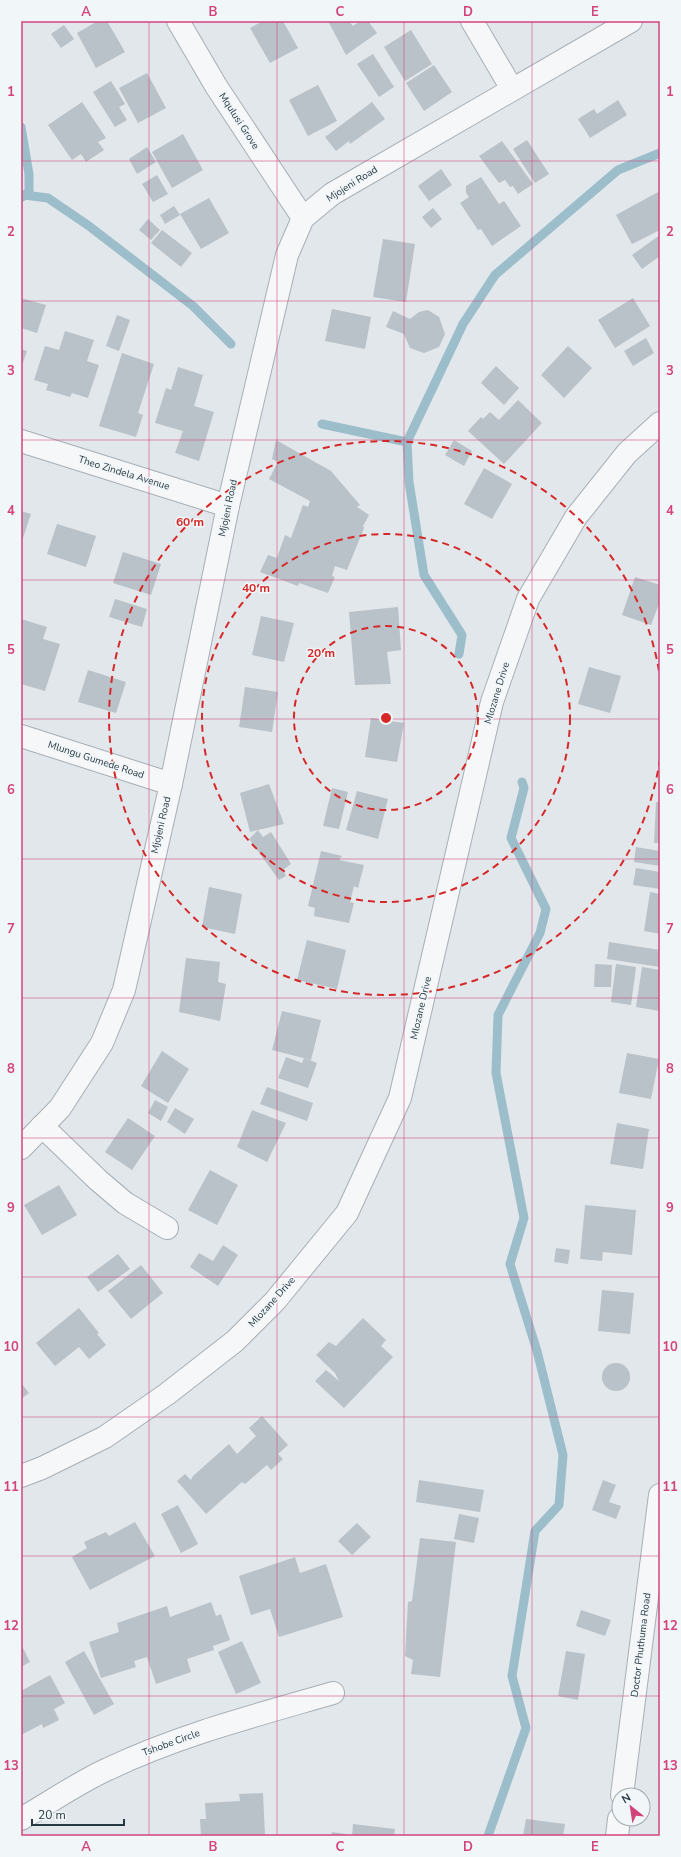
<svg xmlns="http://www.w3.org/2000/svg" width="681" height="1857" font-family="'Nunito Sans',sans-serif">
<rect width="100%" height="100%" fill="#e2e7eb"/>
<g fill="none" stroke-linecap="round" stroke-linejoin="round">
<g stroke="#9cbecb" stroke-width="9">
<polyline points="21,127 29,174 29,192 22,197"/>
<polyline points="24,195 48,198 89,226 193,306 231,344"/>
<polyline points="322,424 407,442 409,482 424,575 462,635 459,654"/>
<polyline points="407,442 463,324 495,275 618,170 660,153"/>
<polyline points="488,1836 526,1728 512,1676 535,1531 559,1505 563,1455 537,1351 510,1264 524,1218 496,1073 498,1015 540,933 546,909 511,838 524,788 522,782"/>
</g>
</g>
<g fill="#b9c2c8">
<polygon points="98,21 107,21 125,52 96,68 77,33"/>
<polygon points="263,21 283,21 298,48 270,63 250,28"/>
<polygon points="328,21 349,21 353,26 360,21 368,21 377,33 346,55"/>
<polygon points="64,25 74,39 61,48 51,34"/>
<polygon points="411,30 432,64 405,81 384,47"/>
<polygon points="373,54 394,87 379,97 357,64"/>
<polygon points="434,65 452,92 424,111 406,83"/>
<polygon points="147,73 166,108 138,123 119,88"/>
<polygon points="111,81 125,104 119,107 127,120 115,127 93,92"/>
<polygon points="318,85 337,121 308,136 289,100"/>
<polygon points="618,100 627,115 590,138 578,119 594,109 597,114"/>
<polygon points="82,102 106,138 98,142 104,150 86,162 81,154 72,160 48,125"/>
<polygon points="372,102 385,119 350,144 349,141 336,151 325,137"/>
<polygon points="183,134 203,170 172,188 152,152"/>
<polygon points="527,140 549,174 535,183 513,149"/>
<polygon points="502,141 533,184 518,194 513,186 510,187 505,180 499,183 479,156"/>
<polygon points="147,147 156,162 137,174 129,159"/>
<polygon points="441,169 452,185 429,201 418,186"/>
<polygon points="157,175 168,194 153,202 142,184"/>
<polygon points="481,177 499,204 504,201 521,226 492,246 481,229 478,230 460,203 469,197 466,193 466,186"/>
<polygon points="660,191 660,230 632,244 616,215"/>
<polygon points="209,198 229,233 201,249 180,214"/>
<polygon points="174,206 180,215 165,224 160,215"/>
<polygon points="433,208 442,219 431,228 422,217"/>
<polygon points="148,219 160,230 151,240 139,230"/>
<polygon points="162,230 192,253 181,267 151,243"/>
<polygon points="660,235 660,256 642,269 632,255"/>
<polygon points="383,239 415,244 406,302 373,297"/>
<polygon points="21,298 46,305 37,333 21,328"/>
<polygon points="633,298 650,326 615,348 598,320"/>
<polygon points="332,309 371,317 365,349 325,341"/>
<polygon points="428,310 439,317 445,334 439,347 424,353 410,348 404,334 386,327 393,311 410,319 419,312"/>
<polygon points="117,315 130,320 119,351 106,346"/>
<polygon points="65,331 94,340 87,361 99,365 88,398 72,393 70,397 46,390 48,384 34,380 45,346 59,350"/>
<polygon points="646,338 654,353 633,366 624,351"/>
<polygon points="568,346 592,368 564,398 541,375"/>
<polygon points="21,349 27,351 21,368"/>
<polygon points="122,353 154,364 138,413 143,415 136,437 99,426"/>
<polygon points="496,366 519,388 504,405 481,383"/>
<polygon points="178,367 203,375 194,406 214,412 199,461 175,453 183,431 155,423 166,388 171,390"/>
<polygon points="518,400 542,423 504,464 468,431 481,417 483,419 490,412 499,420"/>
<polygon points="276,440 331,471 360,505 357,507 369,515 363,526 364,528 347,570 335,566 332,576 335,577 328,593 299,583 298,586 260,572 268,555 277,558 285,535 291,538 303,505 308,507 310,501 269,479 278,462 272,459"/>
<polygon points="454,440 472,451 464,466 445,455"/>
<polygon points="484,468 512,484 492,519 464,504"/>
<polygon points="21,511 31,514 21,544"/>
<polygon points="57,524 96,536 86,567 47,554"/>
<polygon points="123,552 161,564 151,595 113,583"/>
<polygon points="635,577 660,585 660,601 651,625 622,615"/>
<polygon points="115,599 147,609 142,627 109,617"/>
<polygon points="398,607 401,650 387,652 391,684 355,685 349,612"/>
<polygon points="261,616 294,623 284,662 252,655"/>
<polygon points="21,619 47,627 43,639 60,644 45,691 21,684"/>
<polygon points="589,667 621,676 610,713 578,704"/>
<polygon points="88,670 126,682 116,713 78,702"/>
<polygon points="245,687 278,692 272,732 239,727"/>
<polygon points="371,718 404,723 397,762 365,757"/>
<polygon points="269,784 284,824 258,830 263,837 271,832 291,864 283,870 286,876 279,880 249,839 258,830 250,832 240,793"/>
<polygon points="332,788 348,792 339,829 323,826"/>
<polygon points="357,791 388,799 378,839 346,830"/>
<polygon points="656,802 660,802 660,843 654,843"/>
<polygon points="636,847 660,851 660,866 634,862"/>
<polygon points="321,851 342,856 339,860 364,865 358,888 354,886 350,902 354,903 349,923 314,916 315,908 308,906"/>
<polygon points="636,868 660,872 660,889 633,885"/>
<polygon points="209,887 242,894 235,934 202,927"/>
<polygon points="650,892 660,894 660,934 644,931"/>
<polygon points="307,940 346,950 337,989 297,980"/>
<polygon points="609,942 660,950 660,967 607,959"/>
<polygon points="186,958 220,962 218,982 226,984 220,1021 179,1012"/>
<polygon points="595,964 612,965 611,987 594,987"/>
<polygon points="616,964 636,967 631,1005 611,1002"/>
<polygon points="642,967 660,970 660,1011 636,1007"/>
<polygon points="282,1011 321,1020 311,1060 272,1050"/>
<polygon points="162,1051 189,1069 168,1103 141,1086"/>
<polygon points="627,1053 659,1059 651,1099 619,1093"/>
<polygon points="286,1057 302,1063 304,1058 317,1063 308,1088 278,1078"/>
<polygon points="267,1087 313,1103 307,1121 260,1104"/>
<polygon points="155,1100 168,1107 161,1121 148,1113"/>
<polygon points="175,1108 194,1119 185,1134 167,1122"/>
<polygon points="252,1110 286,1123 267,1162 237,1147"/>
<polygon points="128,1118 155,1136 132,1170 105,1152"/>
<polygon points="617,1123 649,1129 643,1169 610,1164"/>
<polygon points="210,1170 238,1185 217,1225 188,1210"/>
<polygon points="59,1185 77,1215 42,1235 24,1205"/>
<polygon points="585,1205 636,1210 632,1255 603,1252 602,1261 580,1259"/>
<polygon points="223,1245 238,1255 218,1286 190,1267 199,1253 213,1261"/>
<polygon points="556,1248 570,1250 568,1264 554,1262"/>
<polygon points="118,1254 130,1269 98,1292 87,1277"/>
<polygon points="141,1265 163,1293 131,1319 108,1291"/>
<polygon points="602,1290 634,1293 630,1334 598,1331"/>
<polygon points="79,1308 99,1333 97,1334 106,1345 89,1359 79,1347 55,1366 36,1343"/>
<polygon points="363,1318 386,1340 381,1346 393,1357 344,1408 315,1381 326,1370 339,1381 335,1373 316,1355 329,1342 336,1346"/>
<circle cx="616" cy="1377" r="14"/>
<polygon points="21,1383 29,1393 21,1399"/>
<polygon points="262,1416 288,1445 278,1454 283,1459 271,1470 267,1465 245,1484 242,1482 206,1514 177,1481 185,1474 191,1480 193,1476 229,1444 237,1454 256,1436 249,1428"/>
<polygon points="419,1480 484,1490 480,1512 416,1502"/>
<polygon points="603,1480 616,1485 609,1502 621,1506 616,1519 592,1510"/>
<polygon points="178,1505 198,1544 181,1553 161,1514"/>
<polygon points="459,1514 479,1518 474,1543 454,1539"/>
<polygon points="135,1522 155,1556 90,1590 72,1557 87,1548 84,1542 106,1532 109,1536"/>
<polygon points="357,1523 371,1537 352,1555 338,1541"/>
<polygon points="420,1538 456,1542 440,1677 411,1674 413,1660 405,1656 408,1602 412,1601"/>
<polygon points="295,1557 300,1573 326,1564 343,1617 279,1637 270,1609 251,1615 239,1576"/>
<polygon points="211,1602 216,1616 221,1614 230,1640 213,1646 214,1650 187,1659 191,1672 156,1684 147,1657 134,1661 136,1667 101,1678 89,1642 119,1632 117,1623 167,1606 170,1617"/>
<polygon points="581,1610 611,1620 605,1636 576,1626"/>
<polygon points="242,1641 261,1683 236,1694 218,1652"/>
<polygon points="21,1644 30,1662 21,1667"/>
<polygon points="84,1651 114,1704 94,1715 65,1662"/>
<polygon points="566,1651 585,1654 578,1700 558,1696"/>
<polygon points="50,1675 65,1703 54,1709 59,1720 43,1728 42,1724 21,1735 21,1691"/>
<polygon points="263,1793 265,1836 201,1836 200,1819 206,1819 205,1803 240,1801 239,1794"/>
<polygon points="526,1819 565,1824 563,1836 523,1836"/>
<polygon points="353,1824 395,1829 394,1836 352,1836"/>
<polygon points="332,1832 346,1834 346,1836 331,1836"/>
</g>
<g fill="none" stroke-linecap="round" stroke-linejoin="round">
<g stroke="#a7afb5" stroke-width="24">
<g id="minor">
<polyline points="178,21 216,86 303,218"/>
<polyline points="472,21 512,89"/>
<polyline points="21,441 228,506"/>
<polyline points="21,736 171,784"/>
<polyline points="42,1126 98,1180 125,1203 167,1228"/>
<polyline points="21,1148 60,1108 102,1043 124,990 171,784 228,506 287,255 303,218 332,194 631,21"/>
<polyline points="21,1476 42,1468 105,1437 167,1394 235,1341 275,1301 347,1213 400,1098 492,702 528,599 576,517 627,453 660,423"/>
<polyline points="622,1795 660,1495"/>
<path d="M21,1819C49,1803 79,1782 108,1769C179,1735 257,1715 333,1693"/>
<polyline points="617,1836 619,1819"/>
</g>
</g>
<use href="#minor" stroke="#f5f7f9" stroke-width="22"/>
</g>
<path fill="none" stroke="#d2447c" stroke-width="1" stroke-opacity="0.55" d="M149,21V1836M277,21V1836M404,21V1836M532,21V1836M21,161H660M21,301H660M21,440H660M21,580H660M21,719H660M21,859H660M21,998H660M21,1138H660M21,1277H660M21,1417H660M21,1556H660M21,1696H660"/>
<g fill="none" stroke="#d62828" stroke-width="2" stroke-dasharray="7 5">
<circle cx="386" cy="718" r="92"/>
<circle cx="386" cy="718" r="184"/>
<path d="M660 759A277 277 0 1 1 660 677"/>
</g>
<g text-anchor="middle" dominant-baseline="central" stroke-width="3" stroke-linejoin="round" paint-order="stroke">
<g font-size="10" fill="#293943" stroke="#f1f6f8">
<text transform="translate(239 121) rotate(57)">Mqulusi Grove</text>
<text transform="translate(352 184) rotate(-32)">Mjojeni Road</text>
<text transform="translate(124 473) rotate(17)">Theo Zindela Avenue</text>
<text transform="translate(228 508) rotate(-78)">Mjojeni Road</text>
<text transform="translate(497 693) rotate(-73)">Mlozane Drive</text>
<text transform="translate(96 760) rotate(18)">Mlungu Gumede Road</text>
<text transform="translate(161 825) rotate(-77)">Mjojeni Road</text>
<text transform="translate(421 1008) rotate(-77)">Mlozane Drive</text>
<text transform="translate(272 1302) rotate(-48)">Mlozane Drive</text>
<text transform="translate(641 1645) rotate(-83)">Doctor Phuthuma Road</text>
<text transform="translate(171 1743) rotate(-20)">Tshobe Circle</text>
</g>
</g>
<circle cx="386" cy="718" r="6" fill="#d62828" stroke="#f1f6f8" stroke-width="2"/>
<g font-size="12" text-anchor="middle" font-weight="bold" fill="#d62828" stroke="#f1f6f8" stroke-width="3" stroke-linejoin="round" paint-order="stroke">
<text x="190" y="526">60 m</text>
<text x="256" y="592">40 m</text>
<text x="321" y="657">20 m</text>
</g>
<rect width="681" height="1857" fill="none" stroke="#f1f6f8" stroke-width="44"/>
<g transform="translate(631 1807) rotate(330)"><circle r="19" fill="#f1f6f8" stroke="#a1aab0"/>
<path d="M0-3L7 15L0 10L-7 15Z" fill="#d2447c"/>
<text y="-6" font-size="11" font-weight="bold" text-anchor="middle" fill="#293943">N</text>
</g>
<path d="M32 1819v6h92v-6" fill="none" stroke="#293943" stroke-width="2"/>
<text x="38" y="1819" font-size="12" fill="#293943" stroke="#f1f6f8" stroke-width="3" paint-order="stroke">20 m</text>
<rect x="22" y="22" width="637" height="1813" fill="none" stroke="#d2447c" stroke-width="1.5"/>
<g font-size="13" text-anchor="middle" font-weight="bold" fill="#d2447c">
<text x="86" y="16">A</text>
<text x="213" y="16">B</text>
<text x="340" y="16">C</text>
<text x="468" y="16">D</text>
<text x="595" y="16">E</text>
<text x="11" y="96">1</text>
<text x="670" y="96">1</text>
<text x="11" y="236">2</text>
<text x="670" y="236">2</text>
<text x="11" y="375">3</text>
<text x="670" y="375">3</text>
<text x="11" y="515">4</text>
<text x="670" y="515">4</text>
<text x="11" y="654">5</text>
<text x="670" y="654">5</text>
<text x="11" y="794">6</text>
<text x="670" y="794">6</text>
<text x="11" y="933">7</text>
<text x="670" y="933">7</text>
<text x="11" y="1073">8</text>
<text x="670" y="1073">8</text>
<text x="11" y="1212">9</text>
<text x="670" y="1212">9</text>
<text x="11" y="1351">10</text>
<text x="670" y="1351">10</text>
<text x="11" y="1491">11</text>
<text x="670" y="1491">11</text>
<text x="11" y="1630">12</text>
<text x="670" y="1630">12</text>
<text x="11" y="1770">13</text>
<text x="670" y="1770">13</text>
<text x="86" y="1851">A</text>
<text x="213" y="1851">B</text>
<text x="340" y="1851">C</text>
<text x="468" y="1851">D</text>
<text x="595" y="1851">E</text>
</g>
</svg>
